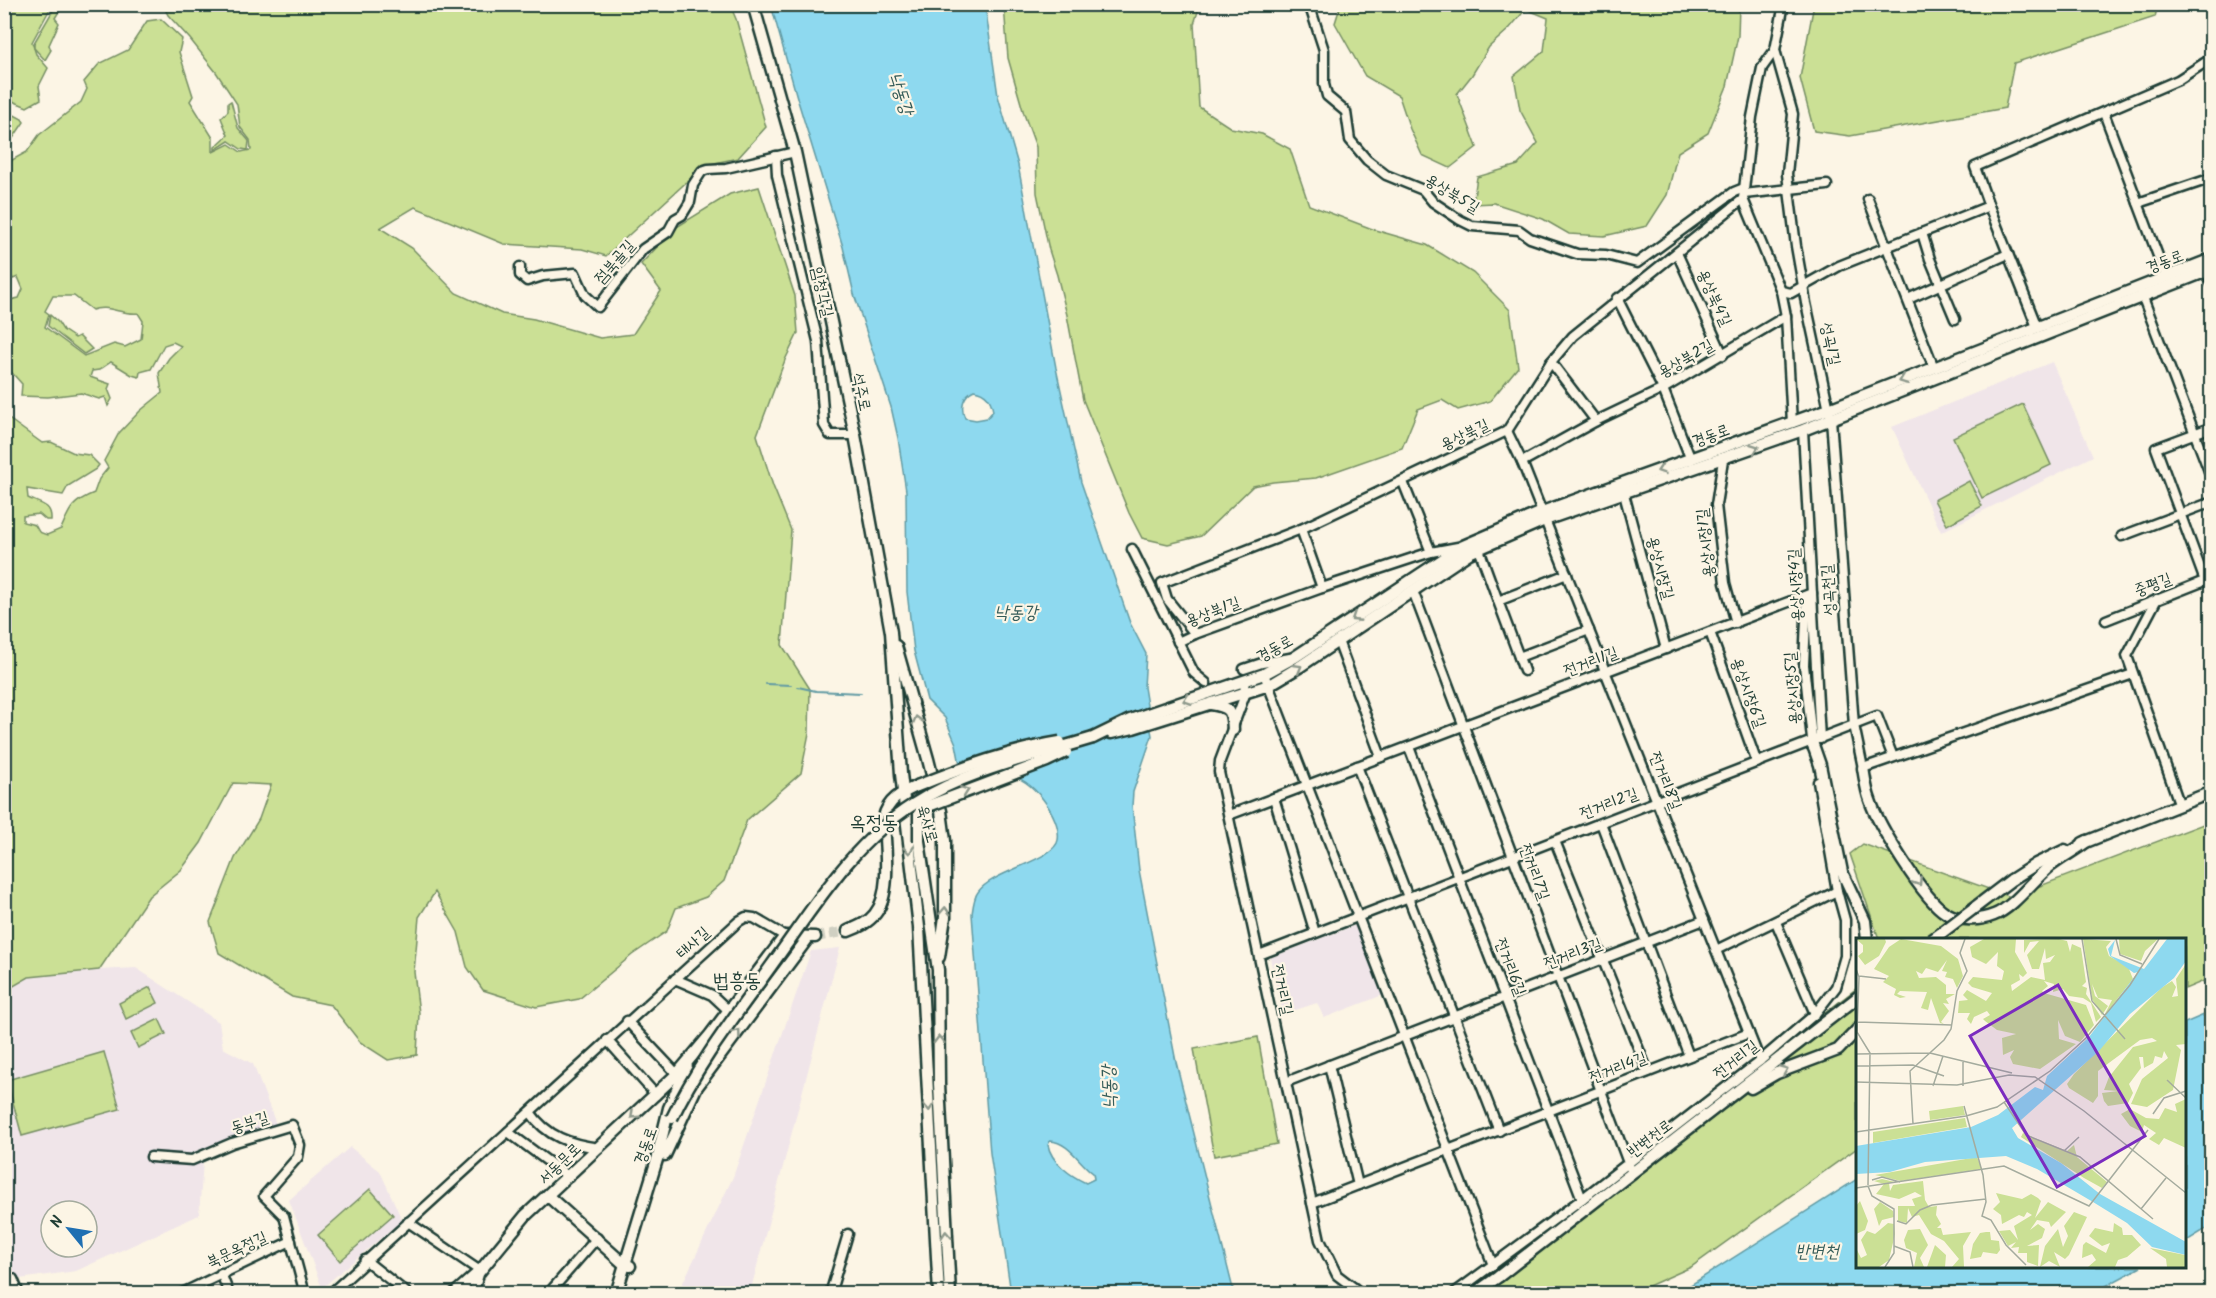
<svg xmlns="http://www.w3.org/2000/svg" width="2216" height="1298" font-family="Kalam,'Poor Story',sans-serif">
<rect width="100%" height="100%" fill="#fcf5e5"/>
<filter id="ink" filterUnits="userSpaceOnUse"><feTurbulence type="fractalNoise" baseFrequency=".0167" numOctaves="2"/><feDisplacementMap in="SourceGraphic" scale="12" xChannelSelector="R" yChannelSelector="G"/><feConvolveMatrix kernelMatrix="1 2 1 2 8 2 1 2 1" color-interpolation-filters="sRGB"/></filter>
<g filter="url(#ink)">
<g fill="#f0e5e9" fill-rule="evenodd">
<polygon points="2052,362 2093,456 1941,532 1892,427"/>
<polygon points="1356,925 1383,995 1324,1018 1317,1003 1283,1014 1270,958"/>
<polygon points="840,948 750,1293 678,1293 733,1177 811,951"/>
<path d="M136,968L219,1022L223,1048L253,1064L276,1124L203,1162L199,1215L76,1271L5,1281V987L14,979L99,970ZM51,1211H87V1247H51Z"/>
<polygon points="350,1147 380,1171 402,1220 322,1288 289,1200"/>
</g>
<g fill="#cbe095" stroke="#758e64" stroke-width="1.5" fill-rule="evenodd">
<polygon points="5,4 52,5 32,42 36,54 48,68 39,86 41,99 27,107 10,100 5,95"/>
<polygon points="1341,4 1739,5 1738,36 1727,86 1708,133 1678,152 1667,195 1647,226 1604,236 1569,234 1543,219 1494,203 1473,204 1477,177 1518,165 1538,143 1520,110 1514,76 1544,51 1548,18 1526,9 1509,29 1489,47 1472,75 1457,94 1477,147 1450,168 1422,155 1410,129 1399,96 1365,76 1335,23"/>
<polygon points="1814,4 2158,4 2158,5 2155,17 2014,63 2005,108 1850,136 1814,131 1800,78"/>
<polygon points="56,5 63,5 55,18 59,23 49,45 51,50 45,60 34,48 34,43"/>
<path d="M163,5H730L736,19L766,127L738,158L705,165L606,256L582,249L504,244L415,207L380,228L412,248L456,293L502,314L534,319L600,338L633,334L661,291L641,264L675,228L730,194L759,187L795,296L798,333L785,360L757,435L773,486L791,530L782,645L810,689L809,733L801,773L747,820L724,881L706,897L676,908L667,931L632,955L579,999L536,1007L483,990L467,967L458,932L435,892L419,917L414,972L419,1013L417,1055L388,1060L360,1042L331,1005L292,997L219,953L210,922L235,858L259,819L271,785L233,783L201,843L181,870L149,896L99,970L29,977L5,991V421L9,419L42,443L51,442L74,453L89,455L99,465L96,469L68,486L63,495L27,489L28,498C40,504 52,504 51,520H46L39,514L23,516V522L35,525L39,532L47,535L61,529C70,508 72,502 94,493L99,479L108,468L104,461L119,433L140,411L162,393L159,373L169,358L181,346L173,342L164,345L151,369L140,372L139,377L132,375L111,362L99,370L92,371L90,377L110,384L108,389L112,399L108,406L105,397L99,399L81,393L48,397L21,396L22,384L5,365L4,316L10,300L19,298L23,289L18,277L13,279L5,265V174L12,160L27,152L39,135L81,102L87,89L84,82L99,64L128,50L147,21L161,19L182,39L179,52L193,96L190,101L213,138V152L229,144L241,152L251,150L250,140L240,127L237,104L216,72L190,39L168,15ZM53,296H74L92,310C107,304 122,315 138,313L143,321L141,339L125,347L114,344L84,356L45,327L49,314L45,311Z"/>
<polygon points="1004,5 1200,5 1194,24 1199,107 1231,128 1262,134 1290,149 1309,205 1375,230 1427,245 1473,273 1510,310 1518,367 1490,401 1458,410 1442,400 1418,409 1402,448 1316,478 1273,482 1253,486 1201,536 1168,544 1142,538 1129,513 1083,400 1067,315 1057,275 1049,250 1037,193 1036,147 1024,114 1008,58"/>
<polygon points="231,101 238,128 249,141 248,150 241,149 229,141 215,150 215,147 228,135 221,118 228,111 228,103"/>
<polygon points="5,110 22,119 24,122 5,150"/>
<polygon points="50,315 58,322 63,330 75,338 79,336 92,349 84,354 48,326"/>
<polygon points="2023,404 2051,465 1982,498 1953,437"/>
<polygon points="1969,481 1982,506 1947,525 1934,500"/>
<polygon points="2211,821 2211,978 2185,989 2184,940 1879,939 1850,854 1863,844 2011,897"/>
<polygon points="150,987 158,1003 126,1019 119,1003"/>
<polygon points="1857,988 1857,1148 1691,1267 1633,1293 1465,1294"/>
<polygon points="159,1019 166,1034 138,1048 131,1033"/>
<polygon points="1258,1037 1277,1144 1214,1156 1194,1049"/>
<polygon points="104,1052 120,1109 22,1136 7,1080"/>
<polygon points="370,1189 393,1215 340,1261 318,1235"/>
</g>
<g fill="#8ed9ef" stroke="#629ba4" stroke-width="1.5" fill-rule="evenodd">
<path d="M771,5H985L998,96L1018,165L1056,368L1081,482L1130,623L1146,654L1144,687L1152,736L1133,792L1132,806L1139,870L1176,1062L1234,1293H1011L990,1153L972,914C973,907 974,897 978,892C992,871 1055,860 1058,840C1062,817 1031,776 1007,775C996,774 982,779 971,781L962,775L956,744L945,718L927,700L914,651L907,592L906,491L898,438L891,407L854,294L843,247L798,101ZM974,390C986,392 991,399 993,411L987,418L976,420L965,418C960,407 963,395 974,390ZM1050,1141C1069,1142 1079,1163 1093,1173L1094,1179L1086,1183C1071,1176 1051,1162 1048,1145Z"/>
<polygon points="2211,1012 2211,1226 2185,1242 2185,1023"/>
<polygon points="1857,1179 1858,1266 2141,1267 2093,1293 1678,1293"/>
</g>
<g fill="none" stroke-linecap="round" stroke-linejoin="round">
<g stroke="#629ba4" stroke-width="2">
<polyline points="766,684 791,685"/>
<polyline points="798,687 816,691 861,693"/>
</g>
<polyline stroke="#d0d0c2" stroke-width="10" stroke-dasharray="10 5" stroke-linecap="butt" points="815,937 848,931"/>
<g stroke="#1f3d34" stroke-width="13">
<g id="street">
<polyline points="1309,4 1324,50 1324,84 1327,96 1346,112 1350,140 1367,160 1386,175 1423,190 1433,202 1460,220 1472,226 1519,230 1530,238 1577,254 1606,255 1637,263 1734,192 1744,188"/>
<polyline points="1784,4 1775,50 1762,68 1752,117 1743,199 1781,291 1786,316 1792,423"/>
<polyline points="1775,50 1793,114 1787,174 1796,246 1806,303 1831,419 1854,725 1863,768 2133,674"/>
<polyline points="2104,113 2166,277"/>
<polyline points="776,156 777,175 818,341 824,425 830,435 855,435"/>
<polyline points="1744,194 1827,185"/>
<polyline points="1868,199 1934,368"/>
<polyline points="2138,203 2212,178"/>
<polyline points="1989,206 2037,327"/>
<polyline points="1922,233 1930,259 1955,319"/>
<polyline points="1677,253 1723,355"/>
<polyline points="520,267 520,275 527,281 543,276 575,273 585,295 598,307 643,249 668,232 675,219 682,215 690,202 693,185 702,171 708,169 726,168 795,152"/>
<polyline points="2206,271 2212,284"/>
<polyline points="1781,291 1791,293 1839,266 1989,206 1975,167 2178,80 2212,58"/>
<polyline points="2142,295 2212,479"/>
<polyline points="1617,298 1663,389 1691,460"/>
<polyline points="1908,299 2008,254"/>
<polyline points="1551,362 1596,421"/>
<polyline points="1803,430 1820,739"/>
<polyline points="1507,431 1522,462 1760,1061"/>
<polyline points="1723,460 1716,505 1725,583 1736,623"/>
<polyline points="1522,462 1596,421 1663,389 1786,316"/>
<polyline points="1403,482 1431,552"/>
<polyline points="1624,494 1666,649"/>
<polyline points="1301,529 1322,588"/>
<polyline points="2122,536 2212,502"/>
<polyline points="1132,549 1194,673 1206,683"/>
<polyline points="1479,549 1498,601"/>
<polyline points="1567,574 1498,601 1519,657 1589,630"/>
<polyline points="2205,581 2156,448 2212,427"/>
<polyline points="1413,591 1630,1168"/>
<polyline points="1807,596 1804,665 1813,748"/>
<polyline points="2157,599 2127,656 2179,803"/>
<polyline points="2106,620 2212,578"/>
<polyline points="1710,632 1757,763"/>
<polyline points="1195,634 1167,599 1162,583 1301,529 1507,431 1551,362 1573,336 1743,199"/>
<polyline points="1338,641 1381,757"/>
<polyline points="1178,642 1195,634 1322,588 1431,552 1458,547"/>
<polyline points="1519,657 1524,671"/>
<polyline points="1244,669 1262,663 1290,658"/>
<polyline points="1264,674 1493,1265"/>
<polyline points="1243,682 1246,692 1220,761 1219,772 1320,1240 1337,1275 1362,1294"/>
<polyline points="1409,747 1582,1199"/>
<polyline points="1357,766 1499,1131"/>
<polyline points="1274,798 1315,933"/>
<polyline points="1229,815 1812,593"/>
<polyline points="1601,823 1689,1056"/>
<polyline points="1555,841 1648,1072"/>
<polyline points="1776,922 1815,1014"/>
<polyline points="1716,950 1837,891"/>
<polyline points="1259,955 1877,716 1893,757"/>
<polyline points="675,979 712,995 728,1010"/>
<polyline points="627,1021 677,1074"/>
<polyline points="607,1040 656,1095"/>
<polyline points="1329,1065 1358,1185"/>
<polyline points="1286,1082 1704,920"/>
<path d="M530,1112C547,1137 570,1144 599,1148"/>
<polyline points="508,1132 569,1177"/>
<polyline points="151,1157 192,1160 232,1143 292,1125 300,1145 298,1157 264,1196 284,1216 305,1294"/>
<polyline points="1312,1203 1749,1033"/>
<polyline points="408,1222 480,1271 473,1294"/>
<polyline points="365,1260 408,1294"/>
<polyline points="221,1273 229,1294"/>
<polyline points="13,1279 19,1294"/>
<polyline points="180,1294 291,1241"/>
<polyline points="330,1294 739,921 746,917 754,918 785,936"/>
<polyline points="548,1294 597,1238"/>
<polyline points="830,1294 848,1234"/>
<polyline points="1453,1294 1582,1199 1760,1061 1815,1014 1836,987 1845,956 1845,920 1837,891 1818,782"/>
</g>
</g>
<g stroke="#1f3d34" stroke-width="15">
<g id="secondary">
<polyline points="753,4 795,152 855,435 891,632 901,774 919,927 939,1294"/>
<polyline points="896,646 928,759 941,811 945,841 945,917 939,957"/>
<path d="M1211,704C1231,707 1232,711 1233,730"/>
<polyline points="1111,733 1133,728 1269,685 1299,667 1469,553 1545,520 1803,430 2212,269"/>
<polyline points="1093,738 1130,720 1264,674 1295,657 1463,546 1542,512 1829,409 2212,259"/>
<polyline points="1812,742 1820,765 1842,872 1865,921 1867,940"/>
<path d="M1863,768C1865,779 1866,790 1870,800C1878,825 1924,900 1946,913C1960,921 1979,921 1994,915C2013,908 2033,880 2049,867C2061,857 2075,851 2087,841"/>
<polyline points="909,812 919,841 938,970 939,1084 950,1294"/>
<polyline points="2083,843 2212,792"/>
<polyline points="2011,880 2036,864 2065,850"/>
<path d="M848,931C858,927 868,923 875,914C893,892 884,843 884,817C888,800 901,793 917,786"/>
<polyline points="1751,1088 1777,1073 1838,1050 1858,1029"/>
<polyline points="659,1149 669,1108 687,1067"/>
<polyline points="665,1155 696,1088 808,938"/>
<polyline points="548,1196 624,1264 630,1266"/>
<polyline points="454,1294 480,1271 525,1216 677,1074 710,1035 785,936 815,937"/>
<polyline points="616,1294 662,1143"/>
<polyline points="1474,1294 1498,1277 1858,997"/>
</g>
</g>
<use href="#street" stroke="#fcf5e5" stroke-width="8"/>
<use href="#secondary" stroke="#fcf5e5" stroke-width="10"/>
<g stroke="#1f3d34" stroke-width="15" stroke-linecap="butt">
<g id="secondary-bridge">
<path d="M917,786C962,768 1011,750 1060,742"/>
<polyline points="919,841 919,814 923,808 1047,761 1066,752"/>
<polyline points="1932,940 2011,880"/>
<path d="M672,1118C698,1063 736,1015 771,966C814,907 852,843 914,804C967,770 1034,756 1093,738"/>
</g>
</g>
<use href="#secondary-bridge" stroke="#fcf5e5" stroke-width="10"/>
</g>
<defs><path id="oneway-chevron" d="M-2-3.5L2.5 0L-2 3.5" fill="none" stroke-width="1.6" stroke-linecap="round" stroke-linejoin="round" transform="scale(1.5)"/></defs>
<g stroke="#8e998c">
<use href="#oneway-chevron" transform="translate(1903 380) rotate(159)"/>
<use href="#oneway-chevron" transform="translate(1755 448) rotate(-20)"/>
<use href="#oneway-chevron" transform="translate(1661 470) rotate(161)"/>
<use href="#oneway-chevron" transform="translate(1355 618) rotate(147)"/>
<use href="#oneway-chevron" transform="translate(1298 668) rotate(-31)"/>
<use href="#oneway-chevron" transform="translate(1187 700) rotate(161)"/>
<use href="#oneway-chevron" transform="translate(917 720) rotate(-105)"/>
<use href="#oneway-chevron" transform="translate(965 791) rotate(-20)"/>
<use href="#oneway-chevron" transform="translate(909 850) rotate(84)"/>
<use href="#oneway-chevron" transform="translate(1918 882) rotate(57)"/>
<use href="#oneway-chevron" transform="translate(945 911) rotate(-87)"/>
<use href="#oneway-chevron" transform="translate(737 1033) rotate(-53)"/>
<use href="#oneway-chevron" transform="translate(939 1040) rotate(-91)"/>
<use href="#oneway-chevron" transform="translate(1784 1070) rotate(-22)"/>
<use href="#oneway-chevron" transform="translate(929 1107) rotate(87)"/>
<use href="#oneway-chevron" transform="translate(634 1115) rotate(137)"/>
<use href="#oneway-chevron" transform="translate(946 1235) rotate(-93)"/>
</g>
</g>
<g text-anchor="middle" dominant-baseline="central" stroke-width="4.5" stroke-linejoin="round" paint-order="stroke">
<g font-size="16" fill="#1f3d34" stroke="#fcf5e5">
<text transform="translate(1452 194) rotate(31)">용상북5길</text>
<text transform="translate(615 262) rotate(-49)">점북골길</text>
<text transform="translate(2165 262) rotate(-21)">경동로</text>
<text transform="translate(822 292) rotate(77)">임청각길</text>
<text transform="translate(1714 298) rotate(65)">용상북4길</text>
<text transform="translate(1830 344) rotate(78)">성곡1길</text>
<text transform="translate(1686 359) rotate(-30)">용상북2길</text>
<text transform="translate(861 392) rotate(78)">석주로</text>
<text transform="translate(1465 435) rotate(-26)">용상북길</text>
<text transform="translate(1711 436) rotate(-20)">경동로</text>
<text transform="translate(1706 543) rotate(-96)">용상시장1길</text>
<text transform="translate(1660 568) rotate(75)">용상시장길</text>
<text transform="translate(1796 585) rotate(-93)">용상시장4길</text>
<text transform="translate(2153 585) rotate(-21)">중평길</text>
<text transform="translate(1829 590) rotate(-94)">성곡천길</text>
<text transform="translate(1213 612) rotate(-21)">용상북1길</text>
<text transform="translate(1275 649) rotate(-29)">경동로</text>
<text transform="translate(1591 662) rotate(-21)">전거리1길</text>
<text transform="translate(1793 688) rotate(-94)">용상시장5길</text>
<text transform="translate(1748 693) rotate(70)">용상시장6길</text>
<text transform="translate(1665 781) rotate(68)">전거리8길</text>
<text transform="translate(1609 804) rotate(-21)">전거리2길</text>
<text transform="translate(927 824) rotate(74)">육사로</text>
<text transform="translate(1534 872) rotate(70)">전거리7길</text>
<text transform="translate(693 943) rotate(-42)">태사길</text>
<text transform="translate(1573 954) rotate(-21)">전거리3길</text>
<text transform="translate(1510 967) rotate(69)">전거리6길</text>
<text transform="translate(1282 990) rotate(78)">전거리길</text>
<text transform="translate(1736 1060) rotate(-38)">전거리길</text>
<text transform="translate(1618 1068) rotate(-21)">전거리4길</text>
<text transform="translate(250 1123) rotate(-18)">동부길</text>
<text transform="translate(1650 1139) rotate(-37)">반변천로</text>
<text transform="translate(646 1146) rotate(-70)">경동로</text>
<text transform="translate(560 1164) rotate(-44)">서동문로</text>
<text transform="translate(237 1250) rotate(-25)">북문옥정길</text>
</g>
<g font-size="18" font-style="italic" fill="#355c59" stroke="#fcf5e5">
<text transform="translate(900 94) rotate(72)">낙동강</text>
<text x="1016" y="613">낙동강</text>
<text transform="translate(1110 1087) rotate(-92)">낙동강</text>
<text x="1817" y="1252">반변천</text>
</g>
<g font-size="20" fill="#1f3d34" stroke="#fcf5e5">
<text x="874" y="824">옥정동</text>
<text x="737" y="982">법흥동</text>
</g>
</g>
<g transform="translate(1856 938)">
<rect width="330" height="330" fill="#fcf5e5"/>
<path d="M0,1H29L30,4L23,18L9,27L2,18L7,14V7ZM45,1L85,8L102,21L107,38L101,50L97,41L89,39L91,34L86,33L91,22L82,34L70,30L66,36L60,33L63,40L80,39L90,47V56H99L90,61L93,66L87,65L93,73L85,84L88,86L84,85L75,60L72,72L65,70L71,54L44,53L41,56L50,59L44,60L38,57L40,51L27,44L33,38L18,31L33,9ZM128,1H160L159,14L171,35L167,39L163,36L164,42L155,47L156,53L175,39L189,42L187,25L194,24L199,17L190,21L189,10L183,31H176L171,17L183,3L174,4L168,15V2L203,1L211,3L214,14L216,6L225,10L230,44L226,48L231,50L230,56L245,79L240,84L235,65L227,60L213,58L207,51L197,54L198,46L188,43L192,48L186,53L188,55L230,67L238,87L224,104L209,98L202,82L203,101L220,106L184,131L157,126L154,119L158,112L147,117L146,100L160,96L141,92L129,83L127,81L134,77L131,73L118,79L115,86L111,81L114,75H102L103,63L112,62L107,57L111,52L130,63L136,55L116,49L112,45L117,39L146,42L148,33L141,28L142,14L130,26L116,19L114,9ZM227,1L255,3L250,9L253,18L273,29L277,33L273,31L277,41L248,78L256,62L242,60L236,46L239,58L252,68L246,77L236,61ZM263,1H302L289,13L285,23L264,16ZM330,26V106L320,107L325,112L317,152L291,169L275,166L286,141L312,120L308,113L306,120L299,118L297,125L288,130L287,119H283L285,130L273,146L277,155L272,165L252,168L248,163L246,155L262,153L248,152L253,139L277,109L301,103L296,100L284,102L242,133V158L237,165L213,150L211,146L218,136L305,50L316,43L320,49L316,59L322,58L320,41ZM330,161V210L308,200L303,207L293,201L300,195L288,187L286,194L274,188L265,176L274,171L290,180L303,181L309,170L321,174L319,166ZM107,168L109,177L74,182L73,173ZM109,180L111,189L17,205V194ZM167,195L211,213L218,207L221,219L251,244L246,250L228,240L165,199ZM121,219L126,231L45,243L19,237ZM26,241L39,244L33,245L34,253L37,247L67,243L69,262L73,269L81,268L80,277L85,286L81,290H85L87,297L115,294L107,308L108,329H96L103,321L88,303L75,296L63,277L56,279L52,270L51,285L42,283V268H59L56,261L66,258L59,254L43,261L20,256L28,246L18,243ZM140,255L166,261L175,256L182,260L185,263L179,280L192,264L210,274L195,289L193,284L181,282L174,292L182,286L189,291L186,300L171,308L183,307L182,328L171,324V315H162L163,309L155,310L160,304L152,308L143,293L154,292L162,302L158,288L176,277L171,274L168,279L163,277L146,286L145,277L137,271L144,264ZM4,263L12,283L9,292L0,296V268ZM24,264L37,273L38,279L26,282L23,288L18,271ZM218,274L231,279L213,317L209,321L198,314L204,329L193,323L184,329L189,308L202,291L207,309L212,298L208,288ZM32,285L38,286L39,296L33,322L23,329H0V310L5,320L11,317L5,302L11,293L19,296ZM258,285L266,290L267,297H276L285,307L271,319L262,322L259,329H232L240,322L236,316L226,320L227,307L230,304L250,315L254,305L246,308L233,298L239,290L257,294ZM64,291L72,307L64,320L68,329H58L61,315L50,310L48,302L52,292ZM130,294H134L135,302L143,303L144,312L141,316L127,314L125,319L114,321L117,306L124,295ZM79,307L90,317L89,329H71ZM294,310L329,317V329H311L310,321Z" fill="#cbe095"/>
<path d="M311,1H330V23L318,40L274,76L243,113L156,190L162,200L205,225L244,256L330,304V317L296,309L271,285L237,264L181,231L150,218L69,224L34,234L0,236V208L115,189L142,177L179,149L187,152L191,138L233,99L282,34L278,35L254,18L252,11L259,2L255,18L288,31Z" fill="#8ed9ef"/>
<path fill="none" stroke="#a4ab9e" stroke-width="1.5" d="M226,1L236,63L269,101M260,1L264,17L286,26M0,31L3,39L1,94L14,115L12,247M3,38L30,41M1,84L96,87M0,116L74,115L156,135M0,128L57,127L88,138M311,142L330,160M0,144L101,147L153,137L179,139L228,173L330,255M77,148L87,118M107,148V124M148,164L170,197L224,219L297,281M108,168L127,237L130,264L126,278L135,282L150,307L170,327M297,176L308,160L330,153M57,186L54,133L88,102L95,91L101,53L111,33L104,15L109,1M0,194L110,178L141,169L194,133L230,100L274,47L303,1M208,213L223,199M16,242L26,239L44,244M12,248L16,258L38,271V315L29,329M0,250L148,228L233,268L292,192M285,271L310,240M41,283L50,286L64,272L76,267L130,261M38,308L54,314L57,329"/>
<path fill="#7b2cbf" fill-opacity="0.15" stroke="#7b2cbf" stroke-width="3" d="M202,47L289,198L201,249L114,98Z"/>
<rect width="330" height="330" fill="none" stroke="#1f3d34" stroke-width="3"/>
</g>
<rect width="2216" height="1298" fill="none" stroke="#fcf5e5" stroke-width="24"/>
<rect x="12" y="12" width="2192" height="1274" fill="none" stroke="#1f3d34" stroke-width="2" filter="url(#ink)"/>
<g transform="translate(69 1229) rotate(300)"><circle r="28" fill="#fcf5e5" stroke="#a4ab9e" stroke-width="1.5"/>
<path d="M0-4.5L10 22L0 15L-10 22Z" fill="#1f6fb2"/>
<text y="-9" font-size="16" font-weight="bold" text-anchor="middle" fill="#1f3d34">N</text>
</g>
</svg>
